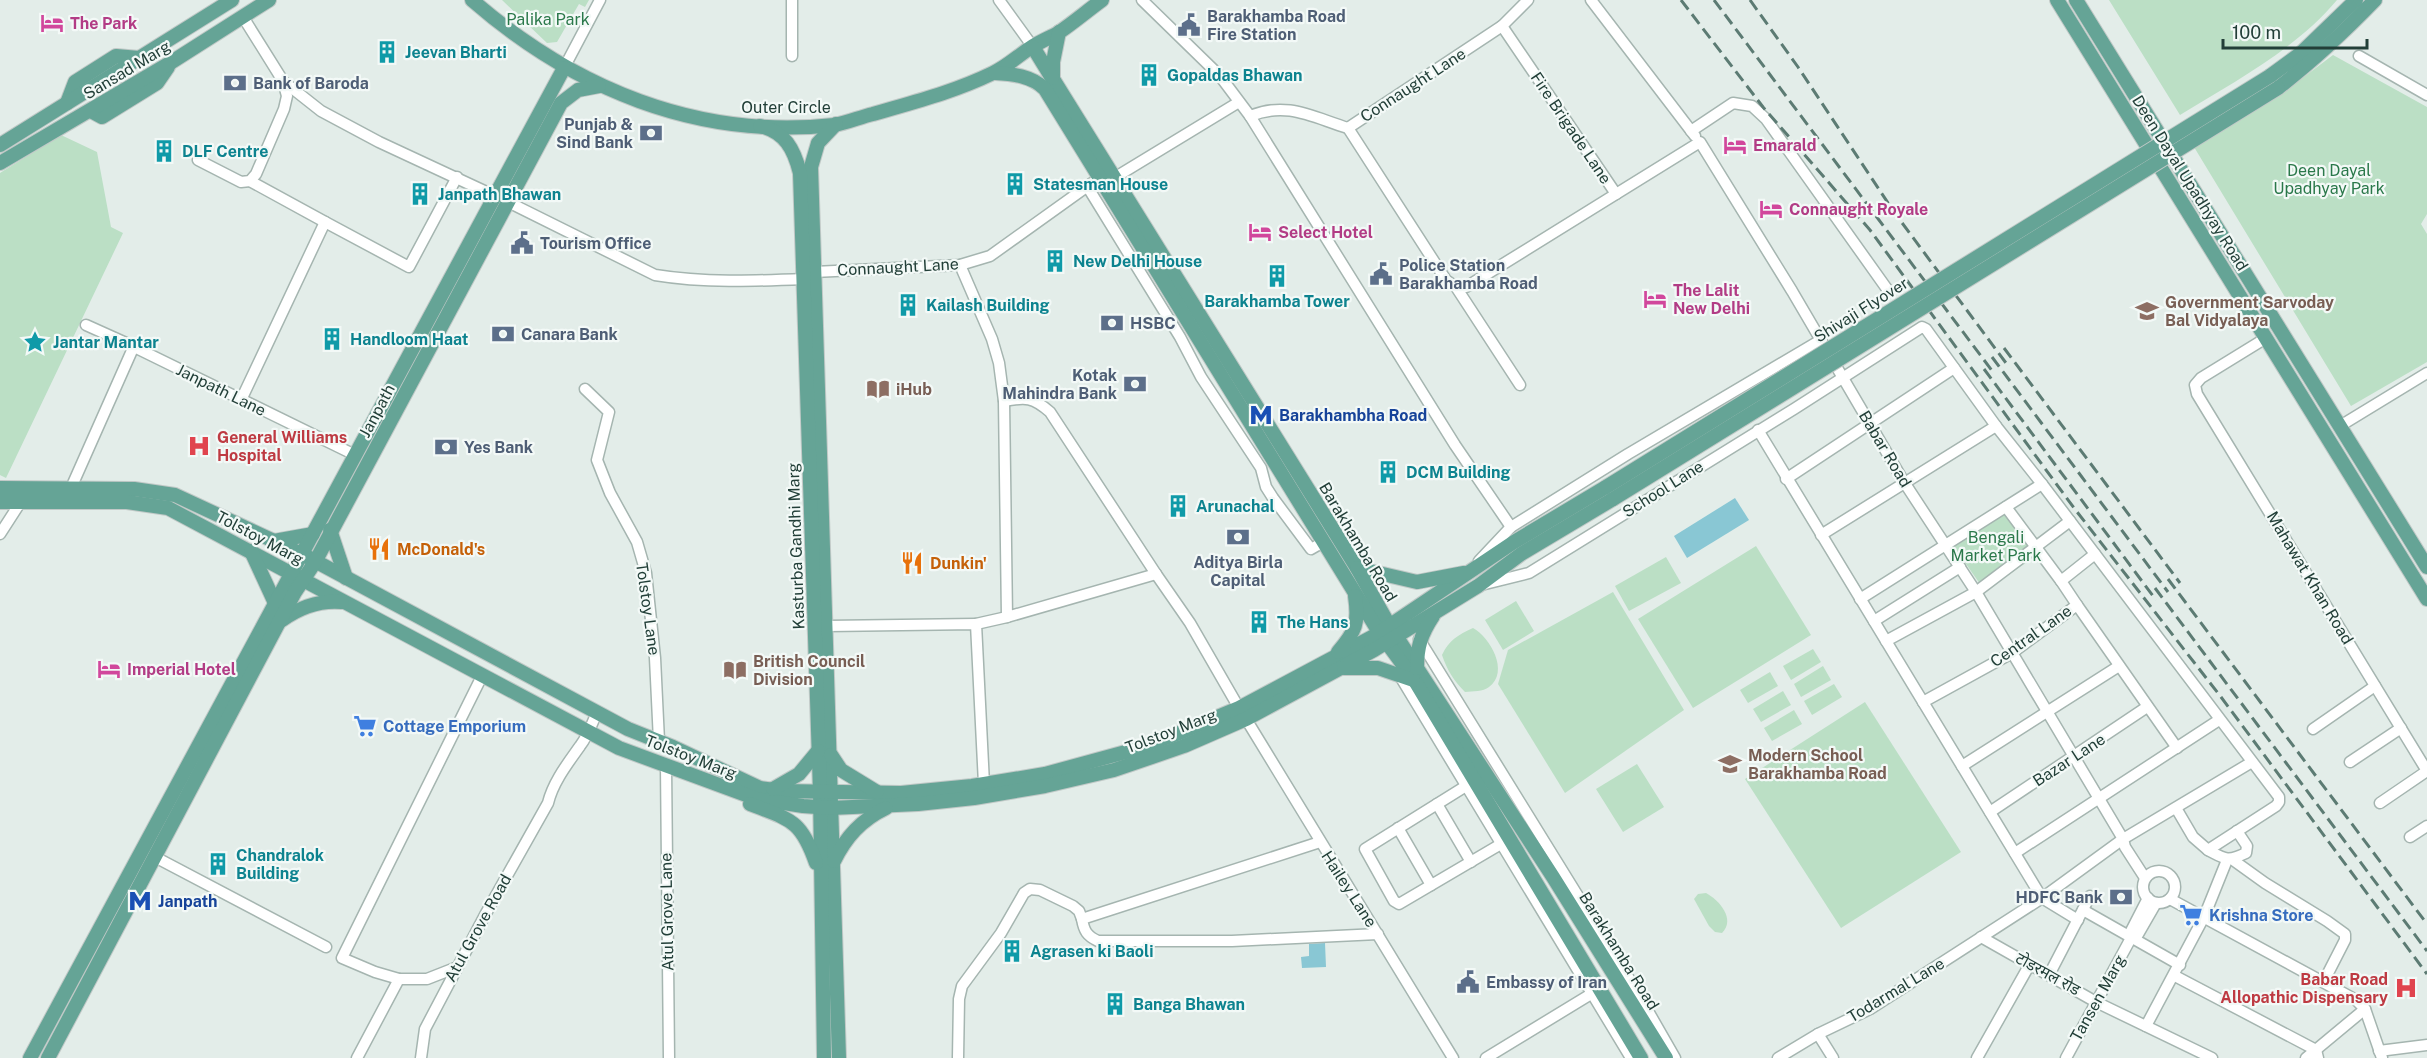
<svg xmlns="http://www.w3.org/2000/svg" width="2427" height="1058" font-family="'Public Sans','Noto Sans Devanagari',sans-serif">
<rect width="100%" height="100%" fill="#e3ede9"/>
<g fill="#bbdfc5">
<polygon points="502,0 589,0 585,7 579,4 557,42 547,43"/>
<path d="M2109,0H2337C2295,50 2235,81 2180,115Z"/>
<polygon points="2333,55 2427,107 2427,214 2421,224 2427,234 2427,362 2351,406 2194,147 2292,86"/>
<polygon points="61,135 97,152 111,227 123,233 6,478 0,475 0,173"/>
<polygon points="2006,502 2043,551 1985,591 1947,537"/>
<polygon points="1756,546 1811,635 1693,708 1638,619"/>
<polygon points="1666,557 1681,583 1629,611 1615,586"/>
<polygon points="1613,592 1684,710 1565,793 1498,684 1508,650"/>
<polygon points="1516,601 1534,631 1503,650 1485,620"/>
<path d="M1473,628C1490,637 1510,672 1489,687C1483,692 1473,691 1465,692C1454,681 1447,670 1442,655C1449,640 1458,635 1473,628Z"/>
<polygon points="1813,649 1821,662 1791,680 1783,666"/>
<polygon points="1823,666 1831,680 1801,697 1794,684"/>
<polygon points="1770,672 1778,686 1748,703 1740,690"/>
<polygon points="1834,684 1842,697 1812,715 1804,701"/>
<polygon points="1783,691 1791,705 1761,722 1753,709"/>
<polygon points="1865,702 1961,852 1841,928 1745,779"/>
<polygon points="1794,710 1802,724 1772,741 1764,728"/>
<polygon points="1637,764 1664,807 1623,832 1596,789"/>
<path d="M1706,893C1719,900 1736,919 1722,933L1715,932L1709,926L1694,899L1698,894Z"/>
</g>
<g fill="#89c7d4">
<polygon points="1735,498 1749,520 1687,558 1674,536"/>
<polygon points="1325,943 1326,967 1302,968 1301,957 1309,956 1309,944"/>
</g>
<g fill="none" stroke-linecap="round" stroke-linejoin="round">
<g stroke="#a5b5b0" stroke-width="13">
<g id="minor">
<polyline points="999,0 1033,47"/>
<polyline points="1142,0 1220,76 1250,116 1455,445 1511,527"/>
<polyline points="1591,0 1695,136"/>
<polyline points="792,56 792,0"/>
<polyline points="2359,56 2427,95"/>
<polyline points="564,68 600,0"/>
<polyline points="283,81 321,111 379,142 495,196"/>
<path d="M1250,116C1287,101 1312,117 1348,128L1502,26L1528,0"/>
<polyline points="1348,128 1446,280 1456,287 1520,385"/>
<polyline points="1691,131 1733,103 1752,106 1766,119 1887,289"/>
<polyline points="198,160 241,182 250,181 256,174 284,109 287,96 283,81 243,17"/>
<polyline points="1114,178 1239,102"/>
<polyline points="250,181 325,222"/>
<polyline points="1087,186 1180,337 1201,377 1261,468 1266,487 1273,498 1311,549 1325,541"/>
<polyline points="1616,194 1700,142 1792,291 1904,482 1976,592 2123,839 2125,847 2145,878"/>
<path d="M508,202L655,275C704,283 754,281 804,279"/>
<path d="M960,265L992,339L999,363L1004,401C1026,397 1033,397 1050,412L1156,574L1190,623L1239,708"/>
<polyline points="814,272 960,265 990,256 1092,183"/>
<polyline points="1456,287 1466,287 1616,194 1502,26"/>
<polyline points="86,325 126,343 355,455"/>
<polyline points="2266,338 2201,378 2195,385 2197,394 2427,771"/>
<polyline points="585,389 609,412 597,460 610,493 637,542 646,573 655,658 659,741"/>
<polyline points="241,400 325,222 409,267 457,177"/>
<polyline points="1004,401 1007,617 1156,574"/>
<polyline points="2340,426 2427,373"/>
<polyline points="1758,430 2042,898 2078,920"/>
<polyline points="1786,479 1954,368"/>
<polyline points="71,488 134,346"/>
<polyline points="2006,507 2061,581"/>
<polyline points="0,534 20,503"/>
<polyline points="1821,535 1996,426"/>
<polyline points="1479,561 1511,527 1628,454 1819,341"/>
<polyline points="1481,585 1529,573 1794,409 1922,327 1926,329 1996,426 2042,484 2279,797 2279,802 2276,806 2208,850 2193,837 2176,808"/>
<polyline points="1860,599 2042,484"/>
<polyline points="2077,605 2177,748"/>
<polyline points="1874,621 1960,567"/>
<polyline points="976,624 1007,617"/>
<polyline points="827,626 976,624 984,784"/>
<polyline points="1419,639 1636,990 1675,1058"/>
<polyline points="1886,641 1976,592 2070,521"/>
<polyline points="1398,673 1631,1058"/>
<polyline points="1923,702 2012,653 2077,605 2061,581 2095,554"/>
<polyline points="1246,719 1453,1058"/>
<polyline points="2313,729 2375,686"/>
<polyline points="2350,762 2401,728"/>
<polyline points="666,766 669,1058"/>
<polyline points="1962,766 2119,666"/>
<polyline points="1466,786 1365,849 1394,901 1399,904 1501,844"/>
<polyline points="2380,803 2427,771"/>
<polyline points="1437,804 1471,862"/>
<polyline points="1990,812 2147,707"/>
<polyline points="1398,828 1431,885"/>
<polyline points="2410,837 2427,826"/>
<path d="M1320,842L1082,919C1084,931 1087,936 1098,941H1232L1378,934"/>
<path d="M2208,850C2225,859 2227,862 2246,853L2247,846L2237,831"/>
<polyline points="2015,853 2219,720"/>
<polyline points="155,857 326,947"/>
<polyline points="2233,860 2265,883 2327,921 2345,934 2345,940 2324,981"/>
<circle cx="2159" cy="887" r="16"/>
<polyline points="2170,899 2356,1000 2365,1009 2382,1058"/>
<polyline points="2083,910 2180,965"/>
<polyline points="1981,937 2096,1002 2212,1058"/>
<polyline points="2131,938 2137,936 2156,903"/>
<polyline points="2049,975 2090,896"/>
<polyline points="2175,976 2316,1050 2318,1058"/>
<polyline points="399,979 375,972 342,958 482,676"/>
<polyline points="2146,1026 2204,917 2227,860"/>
<polyline points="1818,1034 1833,1058"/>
<polyline points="2379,1051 2427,1045"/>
<polyline points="357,1058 399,979 427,979 455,968"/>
<path d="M421,1058L425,1029L485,915L548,803C553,782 568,763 580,746C588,736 592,724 597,712"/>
<polyline points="958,1058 959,999 962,986 1001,933 1024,893 1030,889 1040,890 1073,906 1079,911 1082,919"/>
<polyline points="1486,1058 1596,991"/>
<polyline points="1778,1058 1818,1034 1870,1009 2042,898 2123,839 2252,762"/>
<polyline points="1977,1058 2030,964"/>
<polyline points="2066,1058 2131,938 2130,933 2148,898"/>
<polyline points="2306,1058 2365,1009"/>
</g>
</g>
<g stroke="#c1c9c7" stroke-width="16">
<g id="major">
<path d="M472,0C573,88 697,140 834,125C847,123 860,117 873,114C914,102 954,92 993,73C1006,67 1018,56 1030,48C1039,42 1049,38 1058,33C1073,23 1087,11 1102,0"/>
<polyline points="2057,0 2427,599"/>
<polyline points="2076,0 2427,567"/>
<polyline points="1059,32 1053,62 1053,79 1357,568 1389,625 1553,877 1666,1058"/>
<polyline points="1033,47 1052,78"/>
<path d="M995,73C1013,74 1032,76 1045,89L1379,632L1415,681L1641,1058"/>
<polyline points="2270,76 2300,54 2356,0"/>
<path d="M2278,88C2313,61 2344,32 2375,0"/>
<polyline points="67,103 75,82 116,56 139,58"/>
<polyline points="91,111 102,117 157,83 168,67"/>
<polyline points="836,124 818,143 811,167 839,1058"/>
<path d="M760,126C785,132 794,149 800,173L820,791L824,1058"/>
<polyline points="0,145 232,0"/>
<polyline points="0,163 170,63 269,0"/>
<polyline points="0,488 134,489 175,495 302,554 628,729 673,747 760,788 782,791 901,793 972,786 1045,774 1133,750 1177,734 1239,708 1374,636 1514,542 1606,487"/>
<polyline points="0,502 127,502 168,508 619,748 757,799 803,806 831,808 918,804 974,798 1045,786 1114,770 1184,746 1246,719 1374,650 1478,586 1521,554 1613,499"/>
<polyline points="330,530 346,578"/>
<polyline points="274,541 313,534"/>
<polyline points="251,551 275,603"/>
<polyline points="1357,568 1417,582 1464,573"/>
<path d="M282,620C300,607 320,600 342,602"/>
<path d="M1338,652C1356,631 1359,623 1355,596"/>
<polyline points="1344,668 1378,668 1413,680"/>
<path d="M1417,668C1417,647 1421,634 1433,616"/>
<polyline points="831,755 841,770 877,792"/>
<polyline points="773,789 799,774 818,751"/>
<path d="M750,804C791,820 801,820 816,863"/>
<path d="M834,861C846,837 861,820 886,808"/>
<polyline points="30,1058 564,68"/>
<polyline points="48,1058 295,592 315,562 561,103 578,90 599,86"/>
</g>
</g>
<use href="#minor" stroke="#fff" stroke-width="10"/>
<use href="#major" stroke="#65a496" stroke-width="14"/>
<g stroke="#5c7b73" stroke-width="3" stroke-dasharray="12 6" stroke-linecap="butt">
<polyline points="1681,0 1763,107 1870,230 2074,508 2221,697 2427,974"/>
<polyline points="1714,0 1993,372"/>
<polyline points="1750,0 1798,67 1894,212 2006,363"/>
<polyline points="2004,348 2180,583"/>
<polyline points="1992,357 2168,592"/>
<polyline points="1984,369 2156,600"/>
<polyline points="2168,579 2427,924"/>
<polyline points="2155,588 2427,951"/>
</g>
<g stroke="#c1c9c7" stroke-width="16" stroke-linecap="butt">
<g id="major-bridge">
<polyline points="1606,487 2270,76"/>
<polyline points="1613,499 2278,88"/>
</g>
</g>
<use href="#major-bridge" stroke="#65a496" stroke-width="14"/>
</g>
<defs>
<g id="hotel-bare" transform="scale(1.8)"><path d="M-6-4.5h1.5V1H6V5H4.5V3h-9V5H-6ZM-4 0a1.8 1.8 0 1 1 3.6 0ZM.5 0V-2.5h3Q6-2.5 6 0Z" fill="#d1479c" stroke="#f3f9f7" stroke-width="2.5" paint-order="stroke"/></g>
<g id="civic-bare" transform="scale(1.8)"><path d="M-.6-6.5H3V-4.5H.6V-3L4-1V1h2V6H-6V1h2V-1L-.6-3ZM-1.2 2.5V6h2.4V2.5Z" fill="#5c6f8a" stroke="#f3f9f7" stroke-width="2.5" paint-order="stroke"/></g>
<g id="building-bare" transform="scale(1.8)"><path d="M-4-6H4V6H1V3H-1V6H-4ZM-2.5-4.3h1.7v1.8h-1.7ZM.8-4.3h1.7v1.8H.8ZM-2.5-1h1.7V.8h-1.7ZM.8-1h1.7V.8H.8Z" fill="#0f9aa8" stroke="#f3f9f7" stroke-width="2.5" paint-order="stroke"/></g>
<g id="bank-bare" transform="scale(1.8)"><path d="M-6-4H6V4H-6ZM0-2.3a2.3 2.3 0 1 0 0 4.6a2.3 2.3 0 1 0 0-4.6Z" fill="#5c6f8a" stroke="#f3f9f7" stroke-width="2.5" paint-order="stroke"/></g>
<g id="school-bare" transform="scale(1.8)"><path d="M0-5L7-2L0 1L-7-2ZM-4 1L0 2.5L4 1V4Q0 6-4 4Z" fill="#8d6e63" stroke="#f3f9f7" stroke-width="2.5" paint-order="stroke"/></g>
<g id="sight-bare" transform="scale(1.8)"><path d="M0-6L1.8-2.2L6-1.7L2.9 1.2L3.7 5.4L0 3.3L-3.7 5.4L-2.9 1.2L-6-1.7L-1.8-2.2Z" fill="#0f9aa8" stroke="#f3f9f7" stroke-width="2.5" paint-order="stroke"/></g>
<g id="library-bare" transform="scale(1.8)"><path d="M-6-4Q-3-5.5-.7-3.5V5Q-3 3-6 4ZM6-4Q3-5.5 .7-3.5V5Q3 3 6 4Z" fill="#8d6e63" stroke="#f3f9f7" stroke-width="2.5" paint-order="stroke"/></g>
<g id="metro-bare" transform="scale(1.8)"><path d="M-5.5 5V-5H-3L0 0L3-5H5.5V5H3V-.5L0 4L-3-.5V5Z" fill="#1a4fb4" stroke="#f3f9f7" stroke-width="2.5" paint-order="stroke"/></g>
<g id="hospital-bare" transform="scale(1.8)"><path d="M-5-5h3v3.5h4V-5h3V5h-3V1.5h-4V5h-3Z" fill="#e0444e" stroke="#f3f9f7" stroke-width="2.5" paint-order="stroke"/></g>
<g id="restaurant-bare" transform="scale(1.8)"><path d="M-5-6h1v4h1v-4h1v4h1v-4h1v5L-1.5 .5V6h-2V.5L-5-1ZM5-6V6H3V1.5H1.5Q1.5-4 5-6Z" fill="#e8710a" stroke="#f3f9f7" stroke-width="2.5" paint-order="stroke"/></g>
<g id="supermarket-bare" transform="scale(1.8)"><path d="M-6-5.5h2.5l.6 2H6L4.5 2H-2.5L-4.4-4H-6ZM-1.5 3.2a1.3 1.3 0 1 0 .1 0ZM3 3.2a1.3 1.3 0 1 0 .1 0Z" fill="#3f7fe0" stroke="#f3f9f7" stroke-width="2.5" paint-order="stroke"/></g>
</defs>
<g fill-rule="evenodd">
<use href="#hotel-bare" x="52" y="23"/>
<use href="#civic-bare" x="1189" y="25"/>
<use href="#building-bare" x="387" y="52"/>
<use href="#building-bare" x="1149" y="75"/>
<use href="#bank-bare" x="235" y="83"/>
<use href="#bank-bare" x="651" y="133"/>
<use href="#hotel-bare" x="1735" y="145"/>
<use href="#building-bare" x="164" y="151"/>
<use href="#building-bare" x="1015" y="184"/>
<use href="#building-bare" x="420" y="194"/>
<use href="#hotel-bare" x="1771" y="209"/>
<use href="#hotel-bare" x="1260" y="232"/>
<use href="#civic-bare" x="522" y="243"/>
<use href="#building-bare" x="1055" y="261"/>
<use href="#civic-bare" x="1381" y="274"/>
<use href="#building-bare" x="1277" y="276"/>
<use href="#hotel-bare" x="1655" y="299"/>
<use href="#building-bare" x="908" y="305"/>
<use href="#school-bare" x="2147" y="311"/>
<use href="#bank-bare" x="1112" y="323"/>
<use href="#bank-bare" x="503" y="334"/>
<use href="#building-bare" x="332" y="339"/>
<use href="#sight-bare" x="35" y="342"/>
<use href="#bank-bare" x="1135" y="384"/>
<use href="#library-bare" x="878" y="389"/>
<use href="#metro-bare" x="1261" y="415"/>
<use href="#hospital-bare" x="199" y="446"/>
<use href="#bank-bare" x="446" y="447"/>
<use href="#building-bare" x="1388" y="472"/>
<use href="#building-bare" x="1178" y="506"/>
<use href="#bank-bare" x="1238" y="537"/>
<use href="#restaurant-bare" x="379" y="549"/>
<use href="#restaurant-bare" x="912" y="563"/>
<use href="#building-bare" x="1259" y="622"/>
<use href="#hotel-bare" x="109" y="669"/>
<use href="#library-bare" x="735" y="670"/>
<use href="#supermarket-bare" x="365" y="726"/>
<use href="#school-bare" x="1730" y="764"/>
<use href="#building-bare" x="218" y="864"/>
<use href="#bank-bare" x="2121" y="897"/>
<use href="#metro-bare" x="140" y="901"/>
<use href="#supermarket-bare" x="2191" y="915"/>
<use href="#building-bare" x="1012" y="951"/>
<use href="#civic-bare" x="1468" y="982"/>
<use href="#hospital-bare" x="2406" y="988"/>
<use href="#building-bare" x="1115" y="1004"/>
</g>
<g text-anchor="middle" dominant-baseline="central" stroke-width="4.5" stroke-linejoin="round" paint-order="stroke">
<g font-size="16" font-weight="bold" fill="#4e5e75" stroke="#f3f9f7" text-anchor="start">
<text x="1207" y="16">Barakhamba Road<tspan x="1207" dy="18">Fire Station</tspan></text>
<text x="253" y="83">Bank of Baroda</text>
<text x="633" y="124" text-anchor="end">Punjab &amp;<tspan x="633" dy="18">Sind Bank</tspan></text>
<text x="540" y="243">Tourism Office</text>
<text x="1399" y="265">Police Station<tspan x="1399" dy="18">Barakhamba Road</tspan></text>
<text x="1130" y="323">HSBC</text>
<text x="521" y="334">Canara Bank</text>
<text x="1117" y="375" text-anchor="end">Kotak<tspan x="1117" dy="18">Mahindra Bank</tspan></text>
<text x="464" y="447">Yes Bank</text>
<text x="1238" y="562" text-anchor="middle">Aditya Birla<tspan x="1238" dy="18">Capital</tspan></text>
<text x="2103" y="897" text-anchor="end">HDFC Bank</text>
<text x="1486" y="982">Embassy of Iran</text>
</g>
<g font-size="16" fill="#2a784a" stroke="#f3f9f7">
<text x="548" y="19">Palika Park</text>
<text x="2329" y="170">Deen Dayal<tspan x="2329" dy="18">Upadhyay Park</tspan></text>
<text x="1996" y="537">Bengali<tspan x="1996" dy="18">Market Park</tspan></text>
</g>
<g font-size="16" font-weight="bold" fill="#b23c85" stroke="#f3f9f7" text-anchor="start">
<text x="70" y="23">The Park</text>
<text x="1753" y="145">Emarald</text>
<text x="1789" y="209">Connaught Royale</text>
<text x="1278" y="232">Select Hotel</text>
<text x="1673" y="290">The Lalit<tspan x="1673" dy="18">New Delhi</tspan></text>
<text x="127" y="669">Imperial Hotel</text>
</g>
<g font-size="16" font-weight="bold" fill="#0d838f" stroke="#f3f9f7" text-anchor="start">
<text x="405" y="52">Jeevan Bharti</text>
<text x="1167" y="75">Gopaldas Bhawan</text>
<text x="182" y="151">DLF Centre</text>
<text x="1033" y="184">Statesman House</text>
<text x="438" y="194">Janpath Bhawan</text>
<text x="1073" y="261">New Delhi House</text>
<text x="1277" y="301" text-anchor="middle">Barakhamba Tower</text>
<text x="926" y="305">Kailash Building</text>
<text x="350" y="339">Handloom Haat</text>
<text x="53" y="342">Jantar Mantar</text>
<text x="1406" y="472">DCM Building</text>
<text x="1196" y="506">Arunachal</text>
<text x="1277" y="622">The Hans</text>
<text x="236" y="855">Chandralok<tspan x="236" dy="18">Building</tspan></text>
<text x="1030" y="951">Agrasen ki Baoli</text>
<text x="1133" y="1004">Banga Bhawan</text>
</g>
<g font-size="16" fill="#223f38" stroke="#f3f9f7">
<text transform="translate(127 70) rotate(-31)">Sansad Marg</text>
<text transform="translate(1413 85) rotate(-33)">Connaught Lane</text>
<text x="786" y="107">Outer Circle</text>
<text transform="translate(1571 128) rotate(56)">Fire Brigade Lane</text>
<text transform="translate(2190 183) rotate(58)">Deen Dayal Upadhyay Road</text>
<text transform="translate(898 267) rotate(-3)">Connaught Lane</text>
<text transform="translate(1861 310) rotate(-32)">Shivaji Flyover</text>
<text transform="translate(221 390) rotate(26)">Janpath Lane</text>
<text transform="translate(377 411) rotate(-62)">Janpath</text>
<text transform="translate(1885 449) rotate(59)">Babar Road</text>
<text transform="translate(1663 489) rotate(-32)">School Lane</text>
<text transform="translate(260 538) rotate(28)">Tolstoy Marg</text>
<text transform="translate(1358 542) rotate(59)">Barakhamba Road</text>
<text transform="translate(796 546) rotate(-92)">Kasturba Gandhi Marg</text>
<text transform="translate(2310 578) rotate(59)">Mahawat Khan Road</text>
<text transform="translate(648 609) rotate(82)">Tolstoy Lane</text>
<text transform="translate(2031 636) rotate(-35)">Central Lane</text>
<text transform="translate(1171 731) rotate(-21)">Tolstoy Marg</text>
<text transform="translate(691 757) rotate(21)">Tolstoy Marg</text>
<text transform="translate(2069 760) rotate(-33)">Bazar Lane</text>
<text transform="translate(1349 889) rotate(57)">Hailey Lane</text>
<text transform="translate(667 912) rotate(-91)">Atul Grove Lane</text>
<text transform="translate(478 928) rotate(-61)">Atul Grove Road</text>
<text transform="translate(1619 951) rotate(58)">Barakhamba Road</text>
<text transform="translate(2048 974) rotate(29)">टोडरमल रोड</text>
<text transform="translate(1896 990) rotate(-31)">Todarmal Lane</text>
<text transform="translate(2098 998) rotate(-61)">Tansen Marg</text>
</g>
<g font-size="16" font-weight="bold" fill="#785e54" stroke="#f3f9f7" text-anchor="start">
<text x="2165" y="302">Government Sarvoday<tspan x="2165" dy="18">Bal Vidyalaya</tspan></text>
<text x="896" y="389">iHub</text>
<text x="753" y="661">British Council<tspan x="753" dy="18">Division</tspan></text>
<text x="1748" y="755">Modern School<tspan x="1748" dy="18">Barakhamba Road</tspan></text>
</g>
<g font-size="16" font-weight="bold" fill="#164399" stroke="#f3f9f7" text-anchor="start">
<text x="1279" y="415">Barakhambha Road</text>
<text x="158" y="901">Janpath</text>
</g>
<g font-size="16" font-weight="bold" fill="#be3a42" stroke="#f3f9f7" text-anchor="start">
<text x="217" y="437">General Williams<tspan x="217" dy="18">Hospital</tspan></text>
<text x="2388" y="979" text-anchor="end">Babar Road<tspan x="2388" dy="18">Allopathic Dispensary</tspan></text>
</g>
<g font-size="16" font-weight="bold" fill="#c56008" stroke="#f3f9f7" text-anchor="start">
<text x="397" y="549">McDonald's</text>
<text x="930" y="563">Dunkin'</text>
</g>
<g font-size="16" font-weight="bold" fill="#366cbe" stroke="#f3f9f7" text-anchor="start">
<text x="383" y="726">Cottage Emporium</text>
<text x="2209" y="915">Krishna Store</text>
</g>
</g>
<path d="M2223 39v9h144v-9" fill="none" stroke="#223f38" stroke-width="3"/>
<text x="2232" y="39" font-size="18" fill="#223f38" stroke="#f3f9f7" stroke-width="4.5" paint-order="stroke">100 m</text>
</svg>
